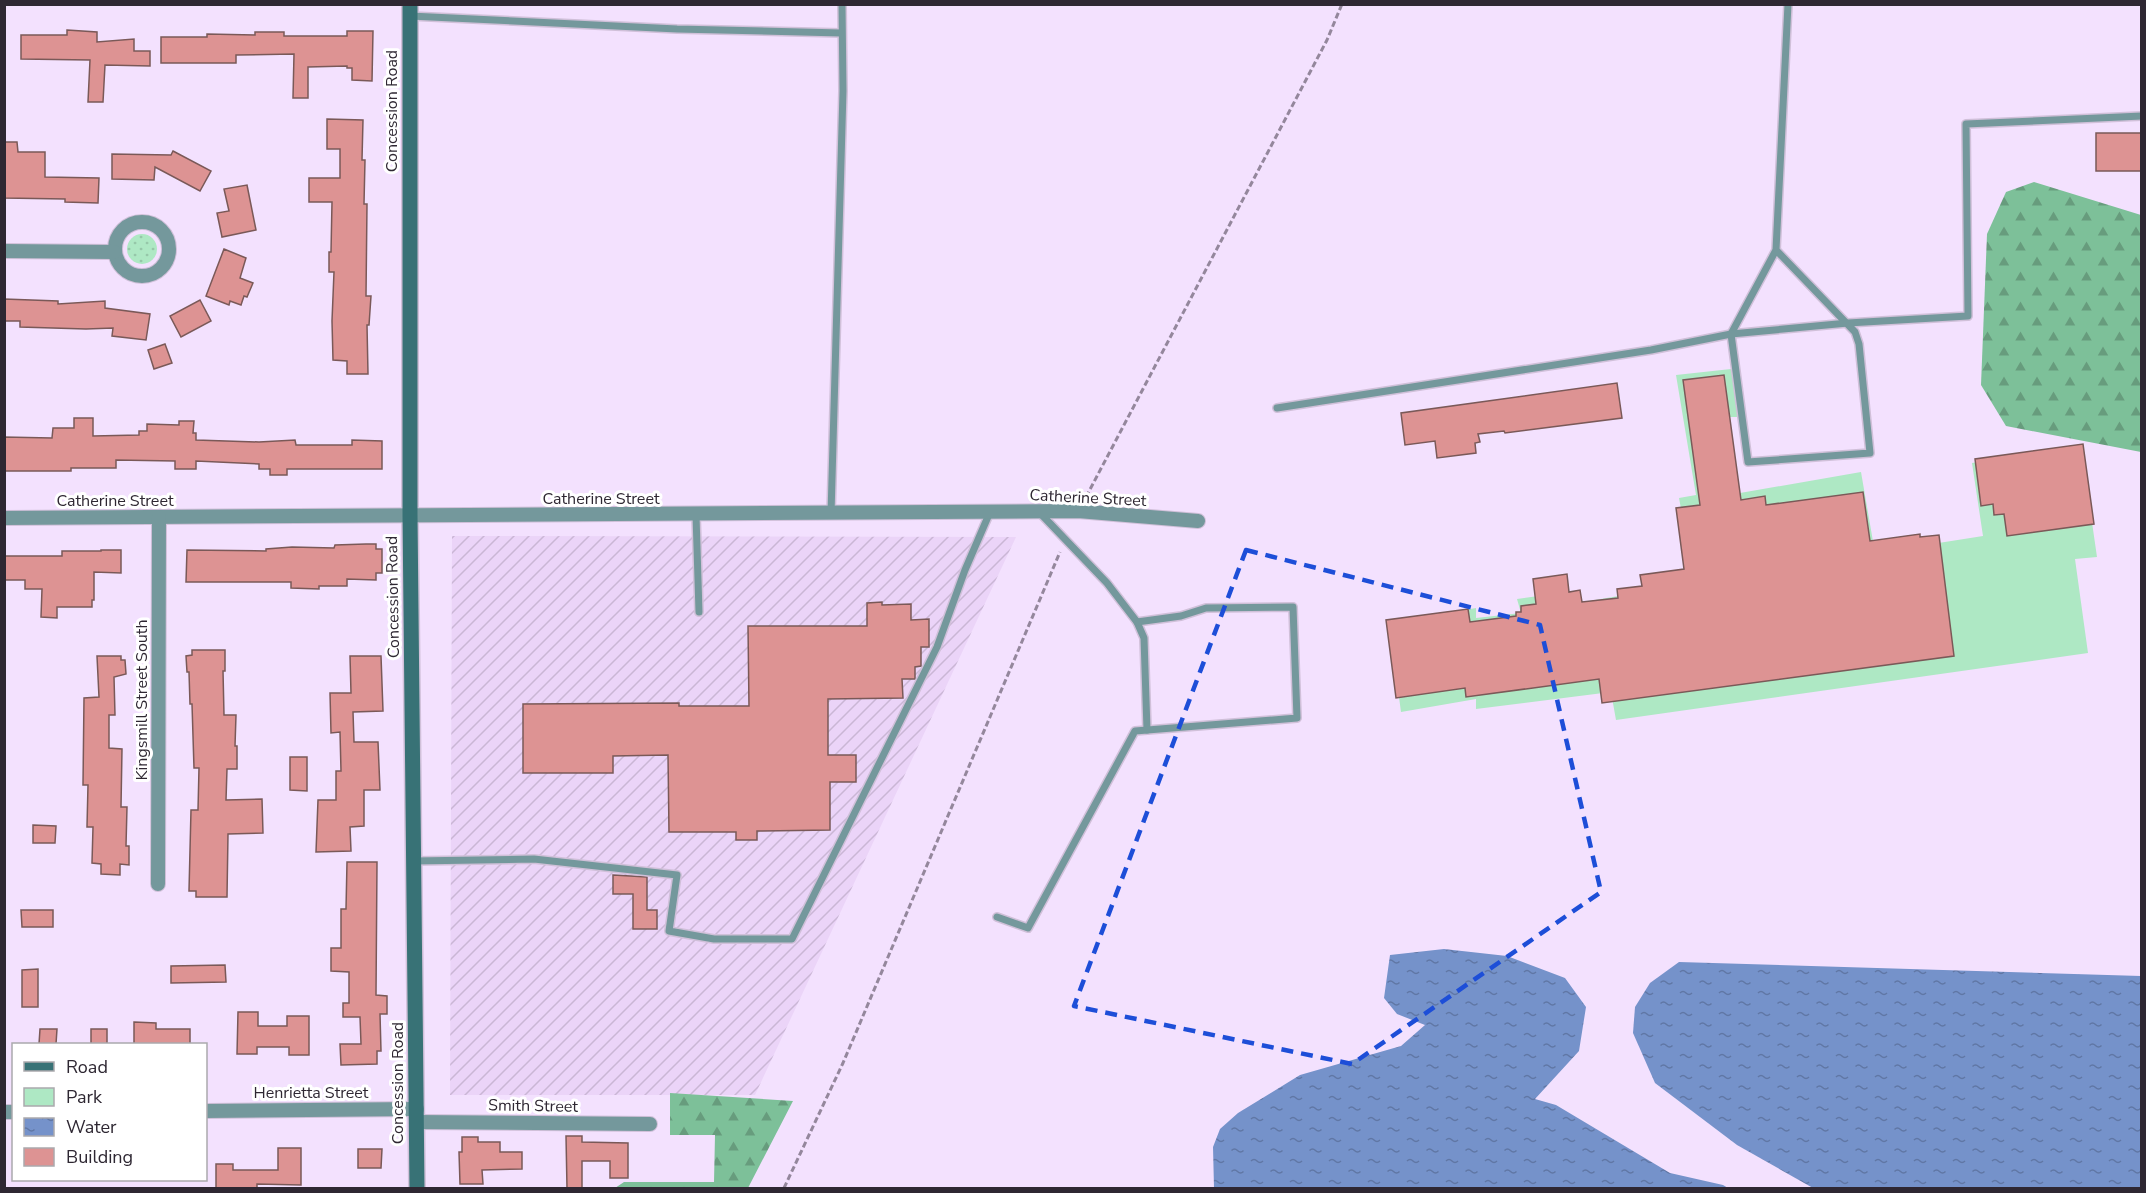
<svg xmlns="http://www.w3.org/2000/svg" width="2146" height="1193" font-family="'Nunito Sans',sans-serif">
<defs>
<pattern id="industrial-furrows" width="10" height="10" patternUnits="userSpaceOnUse" patternTransform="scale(1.5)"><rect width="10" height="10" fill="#ebd4f8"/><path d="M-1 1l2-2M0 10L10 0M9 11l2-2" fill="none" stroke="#cab6d5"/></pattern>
<pattern id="grass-dots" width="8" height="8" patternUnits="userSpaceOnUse" patternTransform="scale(1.5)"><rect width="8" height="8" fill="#aee8c4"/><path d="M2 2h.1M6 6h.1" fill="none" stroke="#96c7a9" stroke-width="1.8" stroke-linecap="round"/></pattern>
<pattern id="forest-firs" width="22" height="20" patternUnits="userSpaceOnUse" patternTransform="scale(1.5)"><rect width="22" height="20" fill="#7dc099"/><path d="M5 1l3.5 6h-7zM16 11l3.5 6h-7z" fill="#679c7d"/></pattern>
<pattern id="water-ripples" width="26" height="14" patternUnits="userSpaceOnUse" patternTransform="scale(1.5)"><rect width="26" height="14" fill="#7592ca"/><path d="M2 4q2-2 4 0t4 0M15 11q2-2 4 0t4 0" fill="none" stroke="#6077a5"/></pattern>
</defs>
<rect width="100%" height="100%" fill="#f3e1fe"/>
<polygon fill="url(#industrial-furrows)" points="452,536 1016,537 755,1095 450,1095"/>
<circle fill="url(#grass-dots)" cx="142" cy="249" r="15"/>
<g fill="url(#forest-firs)">
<polygon points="2034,182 2141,215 2141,452 2006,426 1981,385 1987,234 2006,192"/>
<polygon points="670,1093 793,1101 748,1188 615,1188 624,1182 714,1182 715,1135 670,1135"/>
</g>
<polygon fill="#aee8c4" points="1731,369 1739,417 1728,417 1740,493 1861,472 1875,553 1983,536 1972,463 2081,446 2097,557 2075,559 2088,653 1616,720 1611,692 1476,709 1476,699 1401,712 1389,623 1476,608 1476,618 1521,613 1517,599 1574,591 1594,620 1589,601 1695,583 1679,498 1696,495 1676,375"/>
<g fill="url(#water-ripples)">
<polygon points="1444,949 1507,956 1565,978 1586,1007 1579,1051 1535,1099 1556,1105 1670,1173 1723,1185 1728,1188 1214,1188 1213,1147 1220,1129 1238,1113 1300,1075 1401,1046 1425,1025 1397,1014 1384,998 1390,955"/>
<polygon points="1679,962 2141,976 2141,1188 1813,1188 1737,1145 1655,1083 1633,1033 1635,1007 1650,983"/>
</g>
<g fill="#dd9393" stroke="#7a5958" stroke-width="1.5">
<polygon points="67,30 97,32 97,42 134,39 134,51 150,51 150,66 105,65 103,102 88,102 90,60 21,59 21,35 67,35"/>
<polygon points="347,31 373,31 372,81 352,80 352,68 347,68 347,66 308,67 308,98 293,98 294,54 236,55 236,63 161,63 161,37 207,37 207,34 255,35 255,32 284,32 284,36 347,36"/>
<polygon points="327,119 363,120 362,160 365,160 364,204 367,204 366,296 371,296 369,325 367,325 368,374 347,374 347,361 333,360 332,321 334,272 329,272 329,252 331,252 332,202 309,202 309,178 340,178 340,149 327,149"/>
<rect x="2096" y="133" width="46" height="38"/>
<polygon points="4,142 17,142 18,152 45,152 45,177 99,178 98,203 65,202 65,199 4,198"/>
<polygon points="173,151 211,171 200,191 155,167 154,180 112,179 112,154 171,155"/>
<polygon points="247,185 256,230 222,237 217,213 229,211 224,189"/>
<polygon points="224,249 246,258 240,278 253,283 247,297 244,296 241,305 230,301 229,305 206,296"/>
<polygon points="4,299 58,301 58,304 105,301 105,308 150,314 146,340 112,336 113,328 86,329 20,327 20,321 4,321"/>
<polygon points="200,300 211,321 181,337 170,316"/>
<polygon points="165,344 172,363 154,369 148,350"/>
<polygon points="1724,375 1741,500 1765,496 1766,505 1863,492 1870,541 1920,534 1920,537 1939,535 1954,656 1602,703 1599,679 1466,697 1465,688 1396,698 1386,620 1468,609 1470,622 1516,616 1516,612 1521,612 1521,606 1536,604 1533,579 1567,574 1569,592 1580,590 1582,602 1618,598 1617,589 1642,586 1640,575 1684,569 1676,508 1700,505 1683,380"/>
<polygon points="1617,383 1622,418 1505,433 1504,431 1478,434 1480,442 1475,443 1476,453 1437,458 1435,441 1405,445 1401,413"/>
<polygon points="74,418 93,418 93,436 139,435 139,431 147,431 147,424 179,425 179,421 194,421 193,433 196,433 196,440 259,442 295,440 296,445 352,445 352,440 382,441 382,469 287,469 287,475 270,475 270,469 259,469 259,464 196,461 196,469 175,469 175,461 116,460 116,468 71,468 71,471 4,471 4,437 52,438 53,428 74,428"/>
<polygon points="2083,444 2094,524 2007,536 2004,514 1994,515 1993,504 1981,506 1975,459"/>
<polygon points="366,544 376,544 376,549 382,549 382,573 376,573 376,580 347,579 347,586 319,586 319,589 291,588 291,582 186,582 187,550 266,551 266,549 292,547 334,548 335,545"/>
<polygon points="101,550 121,550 121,573 94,572 94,600 92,600 92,607 57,607 57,618 41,617 42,589 25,589 25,580 4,580 4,556 62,556 62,551 101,551"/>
<polygon points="882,602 882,605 911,604 911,620 929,619 929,647 921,647 921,666 915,667 915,679 902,679 903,698 828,699 828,755 856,755 856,782 830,782 830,830 757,831 757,840 736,840 736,832 669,832 668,755 613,756 613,773 523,773 523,704 679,703 679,706 749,706 748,626 867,626 867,603"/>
<polygon points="192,650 225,650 225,671 223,671 224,715 236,715 235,746 237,746 237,769 227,769 226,800 262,799 263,833 228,834 227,897 196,897 196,891 189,891 191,810 198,810 199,768 194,768 192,704 190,704 189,672 187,672 186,656 192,655"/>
<polygon points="97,656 121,656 121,660 125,660 126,674 114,677 115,715 109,715 109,748 122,749 121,807 127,807 126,846 129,846 129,865 120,864 120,875 101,874 101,864 92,863 93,827 87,827 88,785 83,785 84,698 99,697"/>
<polygon points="350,656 381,656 383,711 353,712 354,742 378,742 380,790 364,790 364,826 350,827 351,851 316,852 318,800 336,800 336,771 341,771 340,732 331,733 330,693 351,693"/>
<polygon points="290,757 307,757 307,791 290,790"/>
<polygon points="33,825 56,826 55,843 33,843"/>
<polygon points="347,862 377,862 376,995 387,996 387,1014 380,1014 381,1051 377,1051 377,1064 341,1065 340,1044 361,1044 360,1017 343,1017 343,1003 349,1003 349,972 331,971 331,948 341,948 341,909 346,909"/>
<polygon points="613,875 647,877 647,910 657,910 657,929 633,929 633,894 613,894"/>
<polygon points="21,910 53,910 53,927 22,927"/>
<polygon points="225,965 226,982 171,983 171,966"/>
<polygon points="38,969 38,1007 22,1007 22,970"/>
<polygon points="238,1012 258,1012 258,1026 287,1026 287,1016 309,1016 309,1055 289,1055 289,1047 257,1047 257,1054 237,1054"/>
<polygon points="134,1022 156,1023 156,1029 190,1029 190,1044 134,1044"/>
<polygon points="40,1029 57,1029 56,1044 39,1044"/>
<rect x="91" y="1029" width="16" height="15"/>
<polygon points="566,1136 582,1136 582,1142 628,1143 628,1178 610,1178 610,1161 582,1161 582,1188 567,1188"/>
<polygon points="462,1137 478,1137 478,1142 500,1142 500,1152 522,1152 522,1169 482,1170 483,1184 460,1184 459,1152 462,1152"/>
<polygon points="278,1148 301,1148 301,1185 257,1184 257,1188 216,1188 216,1164 233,1164 233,1170 278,1170"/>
<polygon points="358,1149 382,1149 381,1168 358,1168"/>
</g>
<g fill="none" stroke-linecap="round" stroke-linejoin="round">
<g stroke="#d0c0d9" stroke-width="10">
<g id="lane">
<polyline points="410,16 677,29 841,33"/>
<polyline points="1776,250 1855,332 1859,344 1870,453 1748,462 1731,334 1776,250 1788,4"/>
<polyline points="1277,408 1651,350 1731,334 1848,323 1968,316 1966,124 2142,116"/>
<polyline points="1040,513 1107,583 1137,622 1144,638 1147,730"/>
<polyline points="831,514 843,91 842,4"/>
<polyline points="696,515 699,612"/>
<polyline points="414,861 534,859 677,875 669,931 714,939 792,939 937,647 965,570 990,512"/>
<polyline points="997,917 1028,928 1135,731 1297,718 1293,607 1206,608 1181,616 1137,622"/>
</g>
</g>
<g stroke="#d0c0d9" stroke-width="16">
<g id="street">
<circle cx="142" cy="249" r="27"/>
<polyline points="4,251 114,252"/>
<polyline points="4,518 1078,511 1198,521"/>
<polyline points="158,884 159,517"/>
<polyline points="206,1111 417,1109"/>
<polyline points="4,1112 14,1112"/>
<polyline points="416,1122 650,1124"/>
</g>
</g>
<g stroke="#d0c0d9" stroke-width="18">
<polyline id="secondary" points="410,4 410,515 417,1188"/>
</g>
<g stroke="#94879c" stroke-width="3" stroke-dasharray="6 3" stroke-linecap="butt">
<polyline points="1086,497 1327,40 1342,4"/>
<polyline points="784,1188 843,1063 1060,552"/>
</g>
<use href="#lane" stroke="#74989c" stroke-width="7"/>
<use href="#street" stroke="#74989c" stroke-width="14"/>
<use href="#secondary" stroke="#387276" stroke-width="15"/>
</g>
<path fill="none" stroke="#1d4ed8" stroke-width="4.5" stroke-dasharray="12 8" stroke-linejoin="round" d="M1246,550L1540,625L1601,892L1352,1064L1074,1006Z"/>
<g text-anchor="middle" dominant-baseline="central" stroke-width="6" stroke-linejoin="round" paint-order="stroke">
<g font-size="16" fill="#2e2732" stroke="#fff">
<text transform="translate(392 111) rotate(-90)">Concession Road</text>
<text transform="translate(1088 498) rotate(3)">Catherine Street</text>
<text x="601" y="499">Catherine Street</text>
<text x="115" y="501">Catherine Street</text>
<text transform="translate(393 597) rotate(-91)">Concession Road</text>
<text transform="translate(142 700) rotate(-90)">Kingsmill Street South</text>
<text transform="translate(398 1083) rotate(-90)">Concession Road</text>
<text x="311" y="1093">Henrietta Street</text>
<text transform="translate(533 1106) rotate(1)">Smith Street</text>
</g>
</g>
<rect width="2146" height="1193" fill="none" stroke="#2e2732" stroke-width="12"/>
<rect x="12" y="1043" width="195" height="138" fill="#ffffff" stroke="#aba9ad" stroke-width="1.5"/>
<rect x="24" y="1062" width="30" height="9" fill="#387276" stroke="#aba9ad" stroke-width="1.5"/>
<text x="66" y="1073" font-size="18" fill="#2e2732">Road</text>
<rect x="24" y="1088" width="30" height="18" fill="#aee8c4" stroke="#aba9ad" stroke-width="1.5"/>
<text x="66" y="1103" font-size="18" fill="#2e2732">Park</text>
<rect x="24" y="1118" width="30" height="18" fill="url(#water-ripples)" stroke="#aba9ad" stroke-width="1.5"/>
<text x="66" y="1133" font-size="18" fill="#2e2732">Water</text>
<rect x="24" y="1148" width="30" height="18" fill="#dd9393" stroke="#aba9ad" stroke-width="1.5"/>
<text x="66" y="1163" font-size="18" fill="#2e2732">Building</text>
</svg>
